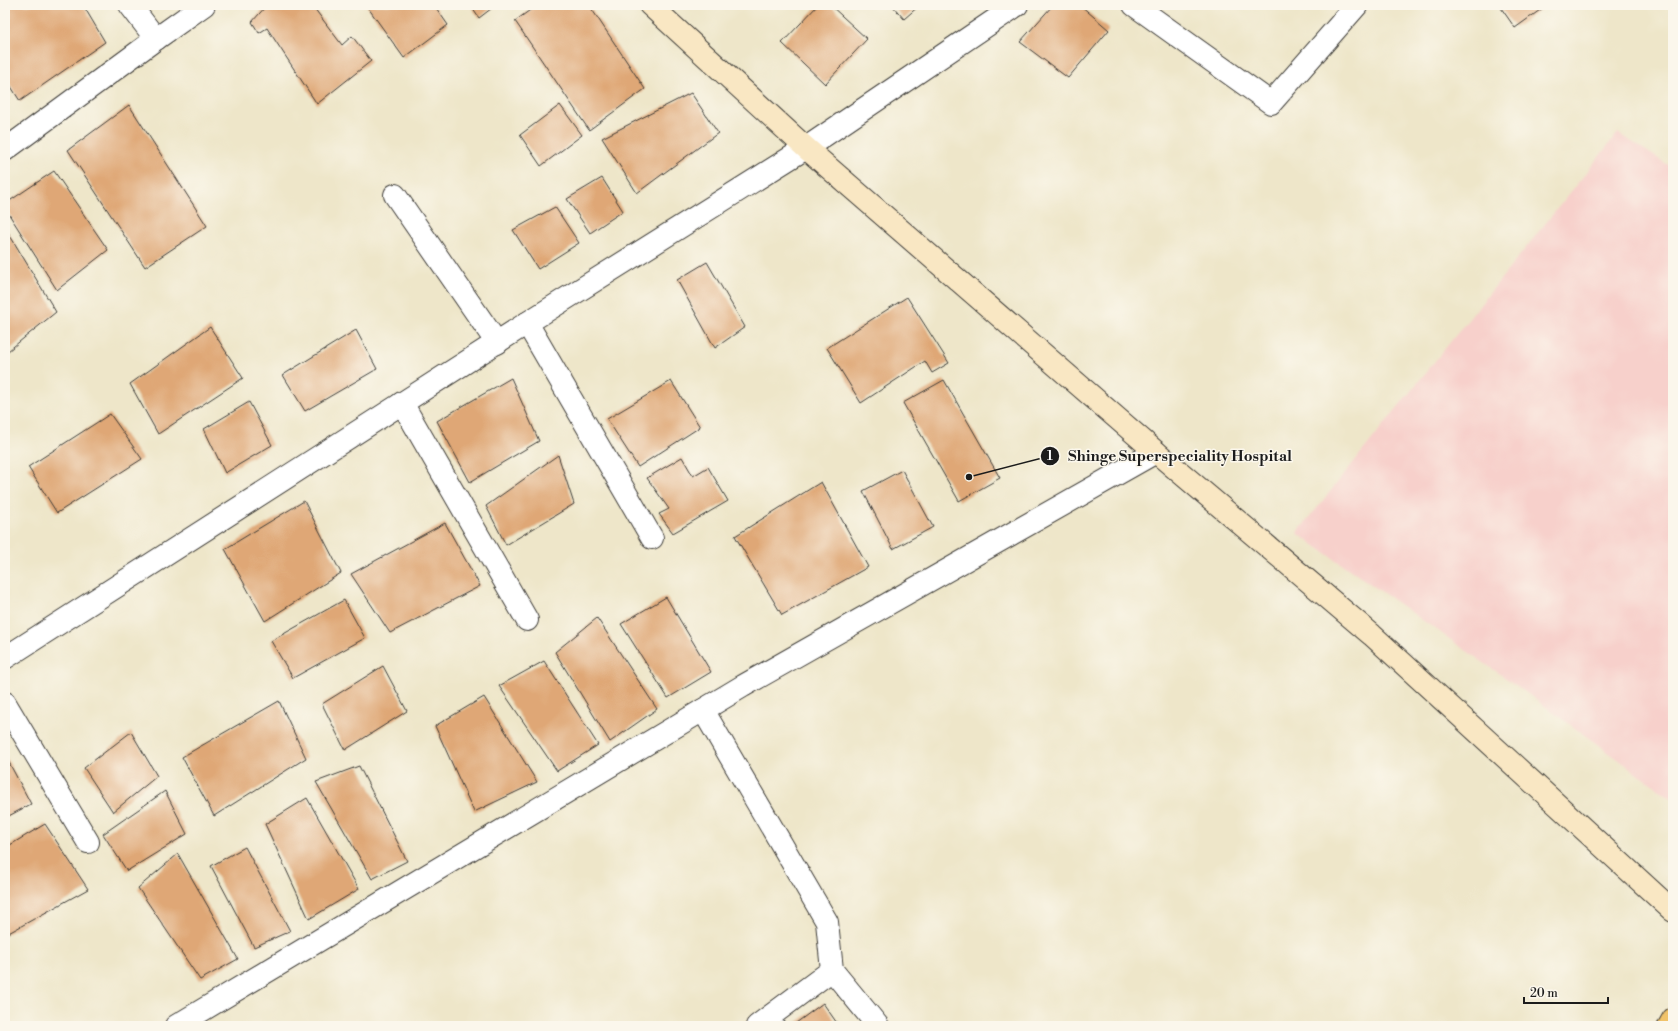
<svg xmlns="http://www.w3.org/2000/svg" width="1678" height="1031" font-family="'Libre Bodoni',serif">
<rect width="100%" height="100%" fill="#fbf7ec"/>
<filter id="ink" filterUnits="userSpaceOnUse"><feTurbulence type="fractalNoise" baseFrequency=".025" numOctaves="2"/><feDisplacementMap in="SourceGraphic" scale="8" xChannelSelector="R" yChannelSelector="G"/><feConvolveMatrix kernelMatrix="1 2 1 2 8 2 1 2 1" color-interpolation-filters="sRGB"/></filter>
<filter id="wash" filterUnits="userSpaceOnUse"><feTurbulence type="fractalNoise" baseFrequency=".012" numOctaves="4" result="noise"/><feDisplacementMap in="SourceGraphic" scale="16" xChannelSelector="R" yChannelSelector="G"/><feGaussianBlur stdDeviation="0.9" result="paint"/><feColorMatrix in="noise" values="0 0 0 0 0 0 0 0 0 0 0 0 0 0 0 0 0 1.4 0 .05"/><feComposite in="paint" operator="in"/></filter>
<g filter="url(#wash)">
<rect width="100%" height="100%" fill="#eee6c9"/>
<polygon fill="#f7d0cb" points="1618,133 1673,168 1673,799 1510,681 1297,533"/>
<g id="blocks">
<g fill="#dfa776">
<polygon points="5,5 83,5 105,42 20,101 5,77"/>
<polygon points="267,5 319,5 314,8 342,45 352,36 371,61 317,104 267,28 259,33 252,22"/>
<polygon points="366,5 434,5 448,25 404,58"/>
<polygon points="470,5 496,5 479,18"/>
<polygon points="537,5 589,5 645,89 589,130 515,21"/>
<polygon points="818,5 830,5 867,39 825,84 782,43"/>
<polygon points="892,5 920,5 904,19"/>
<polygon points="1053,5 1080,5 1109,30 1068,78 1020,42"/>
<polygon points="1499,5 1547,5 1515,28"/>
<polygon points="691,93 718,133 637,193 602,138"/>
<polygon points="129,105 207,226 145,267 68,150"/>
<polygon points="560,105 582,135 541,166 520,135"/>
<polygon points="54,171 108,250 57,290 5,208 5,204"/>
<polygon points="602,178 623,211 590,233 567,199"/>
<polygon points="555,207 579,243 538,269 513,230"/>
<polygon points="6,229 56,312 8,351 5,347 5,230"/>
<polygon points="707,262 745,327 715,348 677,280"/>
<polygon points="907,297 949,363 932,373 925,361 861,403 827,348"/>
<polygon points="210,327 243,378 158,434 130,384"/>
<polygon points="356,330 377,369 305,411 283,375"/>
<polygon points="511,378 539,441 470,482 437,421"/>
<polygon points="944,380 1000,478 959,501 903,403"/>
<polygon points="671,381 700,427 638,467 607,419"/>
<polygon points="249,402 272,445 225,473 204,429"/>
<polygon points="110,414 142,459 57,513 28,467"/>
<polygon points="558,455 574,504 506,545 486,506"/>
<polygon points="682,457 693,476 708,467 728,501 673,533 659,514 669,509 647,478"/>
<polygon points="902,470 933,527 893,549 863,491"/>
<polygon points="821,482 868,567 782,615 735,536"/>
<polygon points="304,501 341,573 265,621 225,549"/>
<polygon points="445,523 480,586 390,633 351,574"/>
<polygon points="666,597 711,672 668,698 621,624"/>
<polygon points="344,600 365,638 293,678 271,641"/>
<polygon points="597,618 657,709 610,742 555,652"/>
<polygon points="544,661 598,745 557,771 499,686"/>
<polygon points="383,666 407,711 345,750 322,704"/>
<polygon points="484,697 537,782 474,812 435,726"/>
<polygon points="279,701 306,758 214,816 182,757"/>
<polygon points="131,732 157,776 113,812 84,768"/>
<polygon points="5,755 31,804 5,818"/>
<polygon points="359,766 407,861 372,879 316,782"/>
<polygon points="165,791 187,834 127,871 103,834"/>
<polygon points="307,798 359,889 309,919 265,824"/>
<polygon points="45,824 88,889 5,935 5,848"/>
<polygon points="245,847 290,931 254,947 211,866"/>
<polygon points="178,854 238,959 200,980 138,888"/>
<polygon points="823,1003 839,1026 792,1026"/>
</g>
</g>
</g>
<g filter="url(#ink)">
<use href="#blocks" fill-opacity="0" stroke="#3c3a36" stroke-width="1"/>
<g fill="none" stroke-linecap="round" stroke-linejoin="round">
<g stroke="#3c3a36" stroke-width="24">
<g id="street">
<polyline points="130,5 156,39"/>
<polyline points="1134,5 1271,103 1357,5"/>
<polyline points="5,150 156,39 204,5"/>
<polyline points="395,195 497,343"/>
<polyline points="527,323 652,538"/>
<polyline points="402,403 527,620"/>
<polyline points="5,658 527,323 806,148 1017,5"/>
<polyline points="5,703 88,842"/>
<polyline points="703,710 827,922 832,970 757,1026"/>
<polyline points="832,970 878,1026"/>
<polyline points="176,1026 743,686 1156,452"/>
</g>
</g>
<g stroke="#3c3a36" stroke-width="24">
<polyline id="secondary" points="650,5 806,148 1156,452 1372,635 1673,911"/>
</g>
<g stroke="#3c3a36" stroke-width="24">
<polyline id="primary" points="1669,1026 1673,1019"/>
</g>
<use href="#street" stroke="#fff" stroke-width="22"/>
<use href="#secondary" stroke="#f9e7c3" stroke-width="22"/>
<use href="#primary" stroke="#f1c36a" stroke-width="22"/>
</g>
</g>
<path fill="none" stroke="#1c1c1c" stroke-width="1.5" d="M969 477L1050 456"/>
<g fill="#1c1c1c" stroke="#fbf7ec" stroke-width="1.5">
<circle cx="969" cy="477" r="4"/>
<circle cx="1050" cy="456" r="10"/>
</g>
<g font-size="12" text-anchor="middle" font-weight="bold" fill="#fff">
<text x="1050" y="460">1</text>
</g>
<g font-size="15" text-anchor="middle" font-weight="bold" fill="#1c1c1c" stroke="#fbf7ec" stroke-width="3" stroke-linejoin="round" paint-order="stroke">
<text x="1180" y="461">Shinge Superspeciality Hospital</text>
</g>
<rect width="1678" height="1031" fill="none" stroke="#fbf7ec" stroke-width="20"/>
<path d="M1524 997v6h84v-6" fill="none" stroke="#1c1c1c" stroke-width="2"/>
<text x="1530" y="997" font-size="12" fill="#1c1c1c" stroke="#fbf7ec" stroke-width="3" paint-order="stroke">20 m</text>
</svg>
